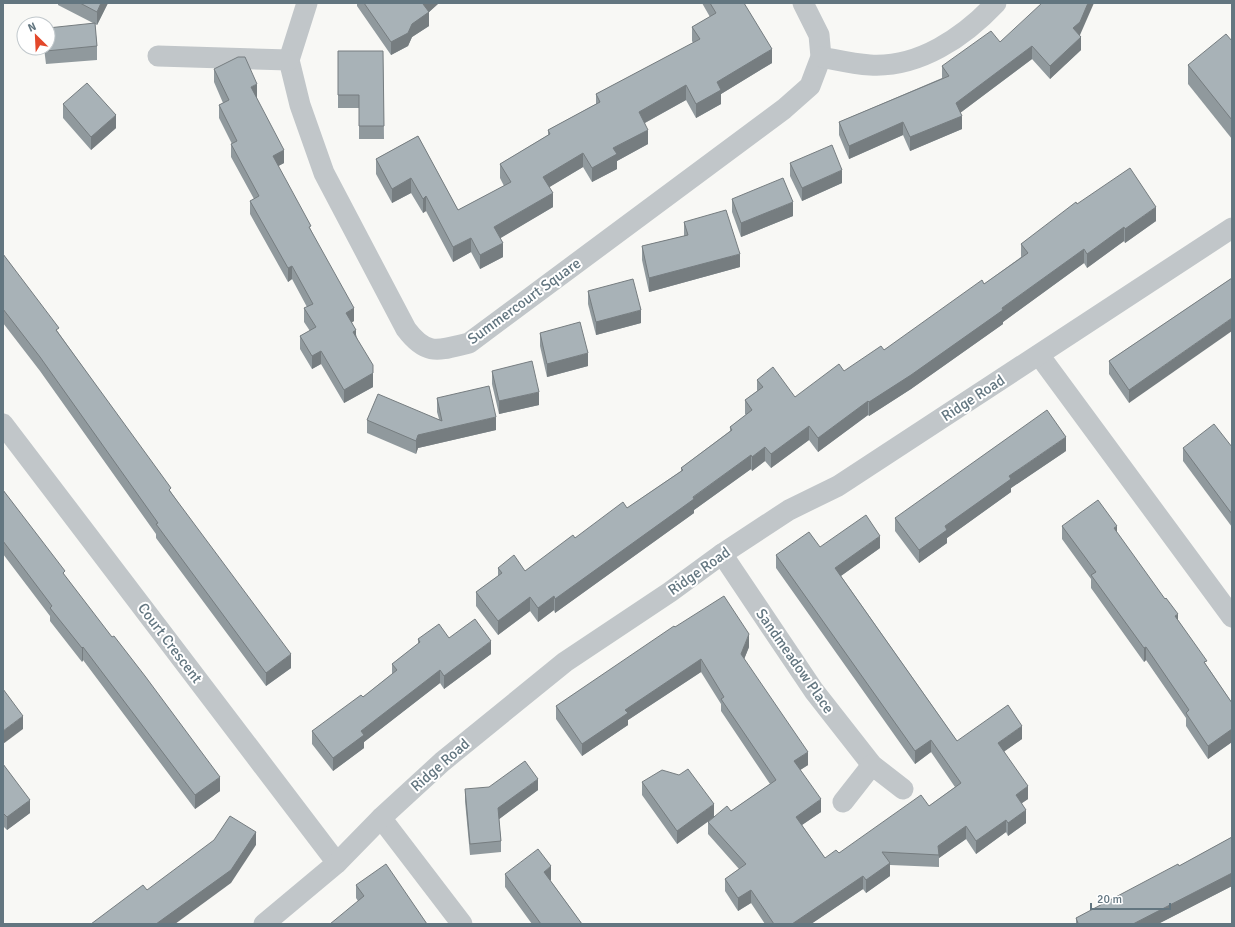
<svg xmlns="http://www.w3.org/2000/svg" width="1235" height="927" font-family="Signika,sans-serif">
<rect width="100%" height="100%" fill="#f8f8f5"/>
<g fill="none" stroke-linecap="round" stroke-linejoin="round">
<g stroke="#c1c6c9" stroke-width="21">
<path d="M307,3L289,60L300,105L324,173L406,329C427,357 439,350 469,343L784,109L810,86L821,57L819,35L803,3"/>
<polyline points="158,56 289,60"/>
<path d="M821,57C837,60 854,64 870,65C919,68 964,37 996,3"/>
<polyline points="1039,355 1232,617"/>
<polyline points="3,424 337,863"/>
<polyline points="722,554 814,691 872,765 903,789"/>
<polyline points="843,802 872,765"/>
<polyline points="381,818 462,924"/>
<polyline points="264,924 337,863 381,818 442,762 565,662 670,592 722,554 789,510 838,486 1232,228"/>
</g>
</g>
<g fill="#90999d">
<polygon points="58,3 108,3 97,25 95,24 97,46 97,60 46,64 44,48 48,48 93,23 58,5"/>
<polygon points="357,3 439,3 429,12 429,26 412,37 408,46 391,55 357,6"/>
<polygon points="702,3 744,3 772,63 721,94 721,104 696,118 686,100 645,123 648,144 617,161 617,169 592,182 583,167 549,187 553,207 500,238 503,257 480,269 471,252 453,262 426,211 423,213 411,193 392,203 376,174 376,159 418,136 458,210 504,186 500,178 500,164 548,135 548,130 596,104 596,94 693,43 692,41 692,27 710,17"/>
<polygon points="1080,36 1081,50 1050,79 1032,59 960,113 962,129 910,151 903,135 849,159 839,135 839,122 942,78 942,66 1000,42"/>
<polygon points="1232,41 1232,139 1188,84 1188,65"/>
<polygon points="338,51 383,51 384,139 359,139 359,108 338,108"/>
<polygon points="214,69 257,97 256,98 284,163 278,166 311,230 354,321 352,322 373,387 344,403 321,364 312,369 300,349 300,336 310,331 304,322 304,308 307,307 292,279 288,282 250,214 250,201 254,199 231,157 231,144 232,144 219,118 219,105 223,103 214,82"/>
<polygon points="63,104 116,128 91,150 63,118"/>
<polygon points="790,163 842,183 802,201 790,176"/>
<polygon points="732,199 793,216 741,237 732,212"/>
<polygon points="1077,204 1156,221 1125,243 1124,241 1087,268 1084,263 1003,322 1003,324 911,389 869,416 868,415 818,452 809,440 771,468 765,461 752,471 751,469 694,510 694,513 555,613 554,610 538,622 530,611 498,635 476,606 476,592 498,576 498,568 525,571 575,538 627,508 681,471 681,468 730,431 730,427 746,415 745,414 745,400 757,391 757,380 795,397 884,350 984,284 1021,257 1021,244"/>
<polygon points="684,222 740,267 649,292 642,260 642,246 684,236"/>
<polygon points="3,254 171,492 291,668 266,686 156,538 156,534 40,371 3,323"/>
<polygon points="1232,278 1129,403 1109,374 1109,361"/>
<polygon points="588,291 641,323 596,335 588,304"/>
<polygon points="540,333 588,366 547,377 540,346"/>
<polygon points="492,371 539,405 499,414 492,384"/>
<polygon points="437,398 496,430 418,448 416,454 367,433 367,420 439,419 437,412"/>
<polygon points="1232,447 1232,527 1183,461 1183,448"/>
<polygon points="1066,451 1011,488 1011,492 947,538 947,543 919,563 895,531 895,518"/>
<polygon points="3,490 220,791 195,809 83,660 82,662 50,621 50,616 3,554"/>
<polygon points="1062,526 1117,533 1178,620 1207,666 1232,703 1232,742 1208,759 1186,726 1186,718 1146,660 1144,662 1091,588 1091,579 1062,539"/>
<polygon points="820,547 880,548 841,576 957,741 1022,739 1004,751 1028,799 1022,803 1026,823 1008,836 1006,832 976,854 966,839 939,858 939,867 890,865 890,876 866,893 863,889 811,924 765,924 751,903 738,911 725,891 725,879 739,869 708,834 708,822 713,818 677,844 642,795 642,782 714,817 731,811 770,784 721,711 721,704 701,672 628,720 628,725 582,756 556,719 556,706 675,627 749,647 744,659 808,765 800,770 821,812 802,825 825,858 839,853 929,806 955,787 931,752 915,764 776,568 776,555"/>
<polygon points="449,638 491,654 444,689 440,683 364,742 364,748 333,771 312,744 312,731 363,697 392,674 392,664 418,644 418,639"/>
<polygon points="3,764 30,813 7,830 3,826"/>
<polygon points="465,789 538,790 499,819 501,841 501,852 470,855 465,801"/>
<polygon points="1232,837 1232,886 1158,924 1076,924 1076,918 1179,866"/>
<polygon points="505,874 551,880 550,880 582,924 532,924 505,887"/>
<polygon points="356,885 427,924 358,901 356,898"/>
</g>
<g fill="#767d80">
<polygon points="101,3 108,3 97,25 97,12"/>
<polygon points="424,3 439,3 429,12 429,26 412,37 408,46 391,55 391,42 412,24"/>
<polygon points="1088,3 1094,3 1080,35 1073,41 1073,28"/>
<polygon points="1081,37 1081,50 1050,79 1050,66"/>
<polygon points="1032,46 1032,59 956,116 956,103"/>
<polygon points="772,49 772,63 721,94 721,104 696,118 696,104 717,82"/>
<polygon points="257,84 257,97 251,100 251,87"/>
<polygon points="686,85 686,100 639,126 639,112"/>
<polygon points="116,115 116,128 91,150 91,137"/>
<polygon points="962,116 962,129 910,151 910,137"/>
<polygon points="903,122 903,135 849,159 849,146"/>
<polygon points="648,130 648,144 617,161 617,169 592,182 592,168 613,148"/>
<polygon points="284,150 284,163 273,169 273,156"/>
<polygon points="583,153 583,167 543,191 543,177"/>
<polygon points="842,170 842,183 802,201 802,188"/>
<polygon points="411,178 411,193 392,203 392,189"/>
<polygon points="553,193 553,207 494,242 494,227"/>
<polygon points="426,196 426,211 423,213 423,199"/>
<polygon points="793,202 793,216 741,237 741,223"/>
<polygon points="1156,207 1156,221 1125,243 1125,229"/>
<polygon points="1124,227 1124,241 1087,268 1087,254"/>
<polygon points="471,238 471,252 453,262 453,247"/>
<polygon points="503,243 503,257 480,269 480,255"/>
<polygon points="1084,249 1084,263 1003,322 1003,324 911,389 869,416 869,402 1002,308"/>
<polygon points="740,254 740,267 649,292 649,278"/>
<polygon points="292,266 292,279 288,282 288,268"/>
<polygon points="354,308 354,321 346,326 346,313"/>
<polygon points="641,310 641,323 596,335 596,322"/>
<polygon points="1232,318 1232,331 1129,403 1129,390"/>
<polygon points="356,330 356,343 353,332"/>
<polygon points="321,351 321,364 312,369 312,356"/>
<polygon points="588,353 588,366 547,377 547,364"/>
<polygon points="373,373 373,387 344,403 344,390"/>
<polygon points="539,392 539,405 499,414 499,401"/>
<polygon points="868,401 868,415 818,452 818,438"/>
<polygon points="496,417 496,430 418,448 416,454 416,441 418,435"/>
<polygon points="809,426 809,440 771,468 771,454"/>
<polygon points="1066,437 1066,451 1011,488 1011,492 947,538 947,543 919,563 919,550 945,526 1009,476"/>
<polygon points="765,447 765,461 752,471 752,457"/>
<polygon points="751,455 751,469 694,510 694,513 555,613 555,599"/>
<polygon points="1117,526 1117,539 1114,528"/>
<polygon points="880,536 880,548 835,580 835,568"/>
<polygon points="554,596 554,610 538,622 538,608"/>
<polygon points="530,597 530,611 498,635 498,621"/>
<polygon points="1178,614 1178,627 1175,616"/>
<polygon points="749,634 749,647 741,667 741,654"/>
<polygon points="491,641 491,654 444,689 444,676"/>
<polygon points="83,647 83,660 82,662 82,648"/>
<polygon points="1146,647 1146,660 1144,662 1144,648"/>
<polygon points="291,654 291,668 266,686 266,673"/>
<polygon points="701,659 701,672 628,720 628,725 582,756 582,744 625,710"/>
<polygon points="440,670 440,683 364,742 364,748 333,771 333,758 361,731"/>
<polygon points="23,716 23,729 3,744 3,731"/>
<polygon points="1022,726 1022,739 998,756 998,743"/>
<polygon points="1232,729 1232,742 1208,759 1208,746"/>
<polygon points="931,740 931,752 915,764 915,751"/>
<polygon points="808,752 808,765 794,774 794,761"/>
<polygon points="220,777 220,791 195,809 195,795"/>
<polygon points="538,779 538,790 498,820 498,808"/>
<polygon points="1028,786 1028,799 1016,807 1016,795"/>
<polygon points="821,799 821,812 796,829 796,817"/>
<polygon points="30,800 30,813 7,830 7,817"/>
<polygon points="714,804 714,817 677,844 677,831"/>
<polygon points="1026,810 1026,823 1008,836 1008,823"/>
<polygon points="1006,820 1006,832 976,854 976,841"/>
<polygon points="966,826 966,839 939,858 938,846"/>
<polygon points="256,832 256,845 231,883 175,924 156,924"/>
<polygon points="890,863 890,876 866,893 866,880"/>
<polygon points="551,866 551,880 544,885 544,872"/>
<polygon points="1232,873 1232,886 1158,924 1133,924"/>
<polygon points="863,876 863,889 811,924 792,924"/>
<polygon points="751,890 751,903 738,911 738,898"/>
</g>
<g fill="#a8b2b7" stroke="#767d80">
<polygon points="80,3 101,3 97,12"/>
<polygon points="364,3 424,3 423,4 429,12 412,24 408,33 391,42"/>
<polygon points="710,3 744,3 772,49 717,82 721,90 696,104 686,85 639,112 648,130 613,148 617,154 592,168 583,153 543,177 553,193 494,227 503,243 480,255 471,238 453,247 426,196 423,199 411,178 392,189 376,159 418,136 458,210 511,182 500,164 550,134 548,130 600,102 596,94 700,39 692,27 716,13"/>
<polygon points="1042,3 1088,3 1080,22 1073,28 1081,37 1050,66 1032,46 956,103 962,116 910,137 903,122 849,146 839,122 949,76 942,66 991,31 1000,42"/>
<polygon points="95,23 97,46 46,51 46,48 48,48 48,28"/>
<polygon points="1226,34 1232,41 1232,120 1188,65"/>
<polygon points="338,51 383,51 384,126 359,126 359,95 338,95"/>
<polygon points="238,57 245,57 257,84 251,87 284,150 273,156 311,226 309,227 354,308 346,313 356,330 353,332 373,365 373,373 344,390 321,351 312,356 300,336 316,327 304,308 313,304 292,266 288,268 250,201 259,196 231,144 237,141 219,105 229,100 214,69"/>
<polygon points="87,83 116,115 91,137 63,104"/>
<polygon points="832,145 842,170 802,188 790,163"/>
<polygon points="1130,168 1156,207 1125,229 1124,227 1087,254 1084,249 1002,308 1003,310 911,375 869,402 868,401 818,438 809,426 771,454 765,447 752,457 751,455 693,497 694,499 555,599 554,596 538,608 530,597 498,621 476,592 502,573 498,568 514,555 525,571 573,535 575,538 623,502 627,508 683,470 681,468 732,430 730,427 752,410 745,400 763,387 757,380 773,367 795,397 839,364 844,371 881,346 884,350 982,280 984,284 1028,253 1021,244 1076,202 1077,204"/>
<polygon points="783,178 793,202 741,223 732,199"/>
<polygon points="726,210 740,254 649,278 642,246 688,235 684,222"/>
<polygon points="3,254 59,328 56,330 171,488 169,490 291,654 266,673 156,524 158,523 40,357 3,309"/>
<polygon points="1232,278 1232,318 1129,390 1109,361"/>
<polygon points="633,279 641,310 596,322 588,291"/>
<polygon points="580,322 588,353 547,364 540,333"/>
<polygon points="532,361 539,392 499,401 492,371"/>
<polygon points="489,386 496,417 418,435 416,441 367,420 378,394 442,421 437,398"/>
<polygon points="1047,410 1066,437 1009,476 1011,479 945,526 947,530 919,550 895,518"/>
<polygon points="1214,424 1232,447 1232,514 1183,448"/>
<polygon points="3,490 65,571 63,573 112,637 114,636 145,676 220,777 195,795 83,647 82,648 50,608 52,606 3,541"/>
<polygon points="1098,500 1117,526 1114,528 1165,599 1166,598 1178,614 1175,616 1207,661 1204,662 1232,703 1232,729 1208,746 1186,713 1189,710 1146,647 1144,648 1091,575 1096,572 1062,526"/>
<polygon points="866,515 880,536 835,568 957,741 1008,705 1022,726 998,743 1028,786 1016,795 1026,810 1008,823 1006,820 976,841 966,826 938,846 939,855 882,852 890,863 866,880 863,876 792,924 774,924 751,890 738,898 725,879 746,864 708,822 727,806 731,811 776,780 721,699 724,697 701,659 625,710 628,713 582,744 556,706 674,626 675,627 724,596 749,634 741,654 808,752 794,761 821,799 796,817 825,858 836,850 839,853 921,795 929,806 961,783 931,740 915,751 776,555 809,532 820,547"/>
<polygon points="475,619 491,641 444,676 440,670 361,731 364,735 333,758 312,731 361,695 363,697 397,670 392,664 420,642 418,639 439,624 449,638"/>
<polygon points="3,689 23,716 3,731"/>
<polygon points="525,761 538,779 498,808 501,841 470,844 465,789 489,787"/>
<polygon points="3,764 30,800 7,817 3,813"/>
<polygon points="688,769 714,804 677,831 642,782 662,770 679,775"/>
<polygon points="230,816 256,832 231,870 156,924 91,924 143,885 147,890 214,840"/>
<polygon points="1232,837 1232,873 1133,924 1076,924 1078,923 1076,918 1178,864 1179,866"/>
<polygon points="538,849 551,866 544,872 582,924 541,924 505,874"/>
<polygon points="386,864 427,924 330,924 364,896 356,885"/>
</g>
<g text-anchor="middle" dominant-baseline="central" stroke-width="4" stroke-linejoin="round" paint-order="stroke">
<g font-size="15" fill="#637680" stroke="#fff">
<text transform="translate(524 301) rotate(-36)">Summercourt Square</text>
<text transform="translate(973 398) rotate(-33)">Ridge Road</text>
<text transform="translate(699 571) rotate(-35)">Ridge Road</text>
<text transform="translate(170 643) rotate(53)">Court Crescent</text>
<text transform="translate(795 661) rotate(55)">Sandmeadow Place</text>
<text transform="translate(440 765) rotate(-41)">Ridge Road</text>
</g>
</g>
<rect width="1235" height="927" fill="none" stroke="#637680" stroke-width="8"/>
<g transform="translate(36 36) rotate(336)"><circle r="19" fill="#ffffff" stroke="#c1c8cc"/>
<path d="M0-3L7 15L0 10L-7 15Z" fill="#e3482b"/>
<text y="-6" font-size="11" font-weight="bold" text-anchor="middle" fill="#637680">N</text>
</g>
<path d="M1091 903v6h79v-6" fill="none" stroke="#637680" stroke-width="2"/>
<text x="1097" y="903" font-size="12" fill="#637680" stroke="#ffffff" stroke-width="3" paint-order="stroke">20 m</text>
</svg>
